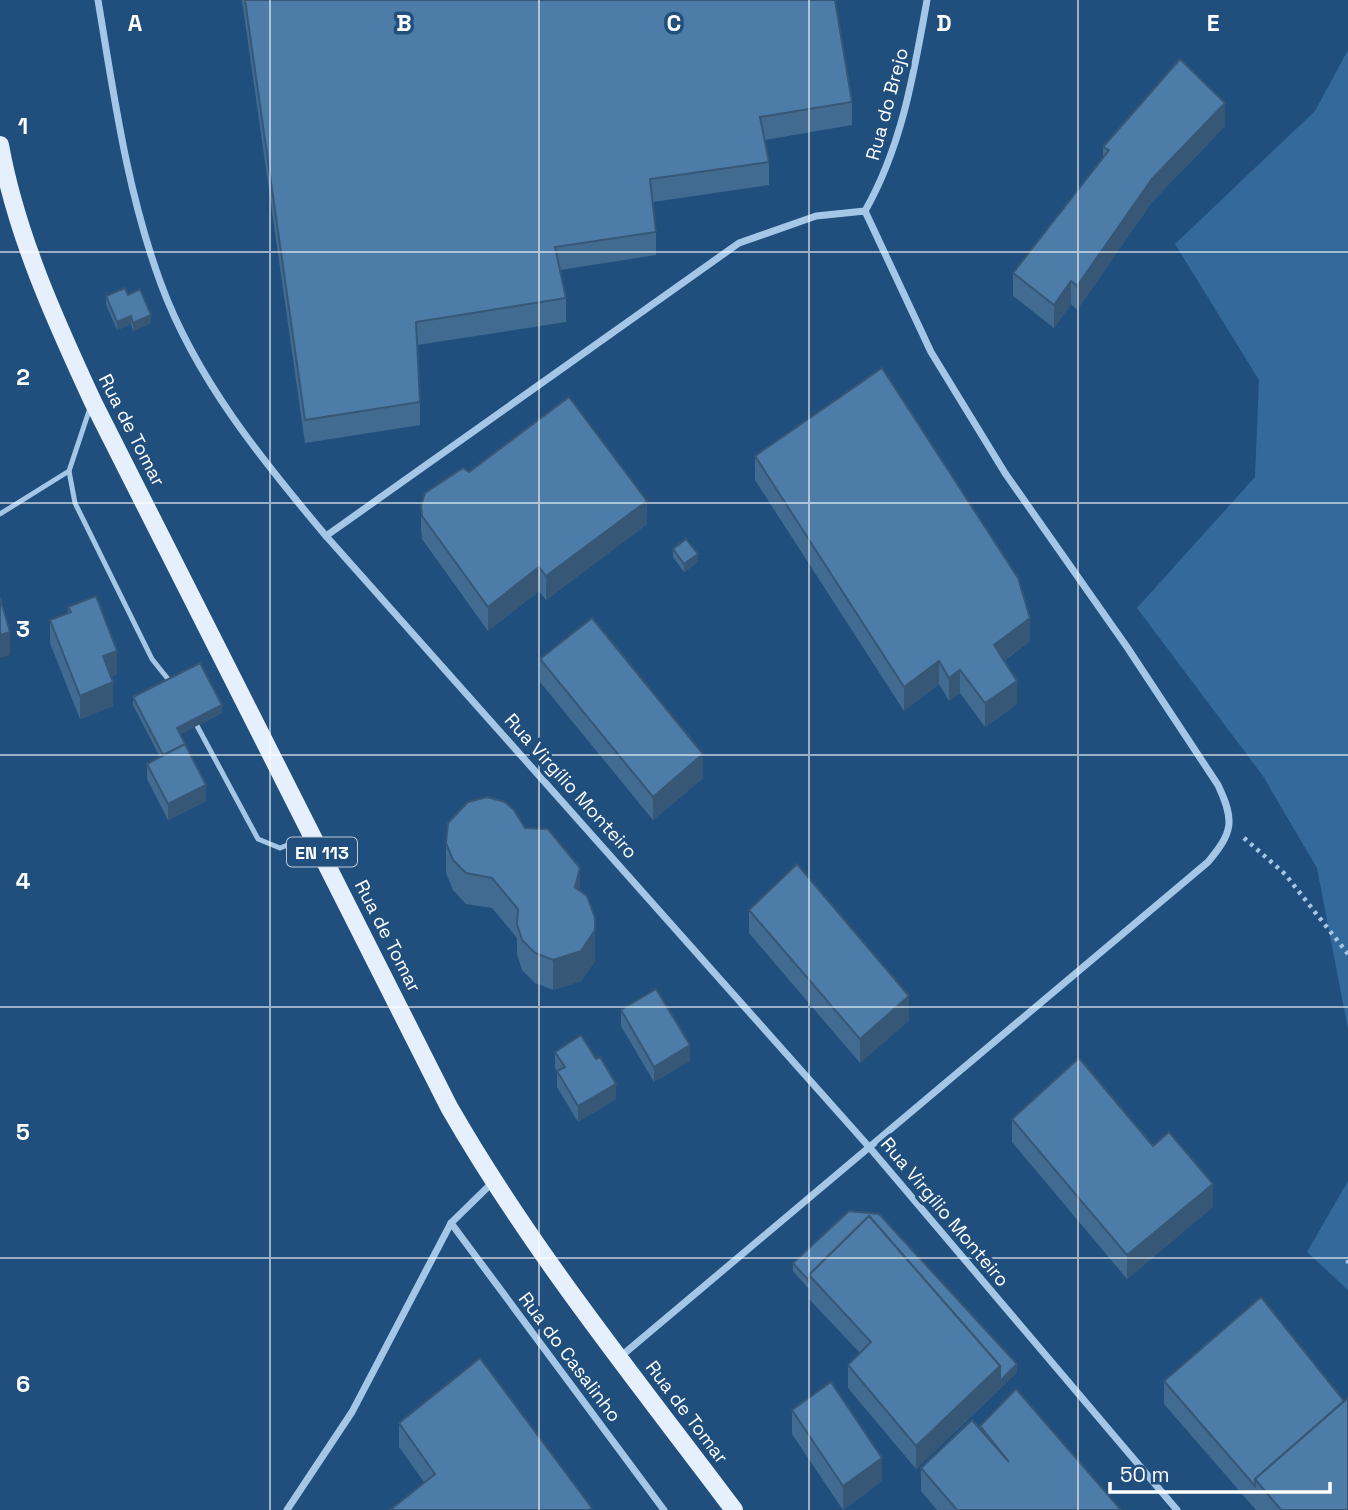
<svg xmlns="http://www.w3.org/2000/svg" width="1348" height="1510" font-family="'Space Grotesk',sans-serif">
<rect width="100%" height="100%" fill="#214f7d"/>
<g fill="#336a9b">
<polygon points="1348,50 1348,1029 1317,868 1263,776 1137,608 1255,477 1259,380 1175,244 1315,111"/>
<polygon points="1348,1181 1348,1290 1307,1252"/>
</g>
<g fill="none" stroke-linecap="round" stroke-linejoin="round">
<g stroke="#a4c7e7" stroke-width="4.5" stroke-dasharray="3.5 5" stroke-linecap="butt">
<polyline points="1244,838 1285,874 1348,954"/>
<polyline points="1348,1260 1348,1266"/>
</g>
<g stroke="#a4c7e7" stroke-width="5">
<polyline points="90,408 69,471 75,503 152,659 172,684"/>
<polyline points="0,514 69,471"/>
<polyline points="195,722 258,839 280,848 310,836"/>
</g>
<g stroke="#a4c7e7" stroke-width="7">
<path d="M98,0C114,96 127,192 161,284C196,379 262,460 326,536L870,1148L1177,1510"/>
<path d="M865,211C902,146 914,73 927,0"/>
<path d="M326,536L739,243L816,216L865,211L931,352L1005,473L1127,647L1218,785C1235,821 1233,832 1208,862L620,1357"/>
<polyline points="451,1223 664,1510"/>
<polyline points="287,1510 352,1412 451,1223 493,1182"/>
</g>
<path stroke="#e6f0fd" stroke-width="18" d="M0,145C16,234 55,320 93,402L449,1107C531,1250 635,1378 734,1510"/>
</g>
<g fill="#426b91">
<polygon points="242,0 835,0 852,102 852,125 765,140 769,162 769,185 653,202 656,232 656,255 560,270 566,298 566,322 417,345 420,402 420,425 305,443"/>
<polygon points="1225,126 1152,202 1077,310 1071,304 1054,328 1013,296 1013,273 1103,159 1103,147"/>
<polygon points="128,295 151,323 133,331 131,324 117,330 106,304 106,296"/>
<polygon points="755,456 1030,641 1004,661 1017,704 985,727 960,693 949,701 939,684 904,711 755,480"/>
<polygon points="469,472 647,524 546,600 539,591 488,631 422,539 421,529 421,506"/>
<polygon points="673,549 698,562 684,572 673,557"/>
<polygon points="68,607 117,674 111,677 113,706 80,719 50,643 50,620 68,613"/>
<polygon points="540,659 703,778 653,820 540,682"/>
<polygon points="133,697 222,713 180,734 206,801 168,820 147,779 147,764 160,757 133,705"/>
<polygon points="525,828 580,891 595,948 595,961 581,981 553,990 535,983 522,970 517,954 517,938 492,908 466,904 453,890 446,873 446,843"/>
<polygon points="749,910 909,1020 860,1063 749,933"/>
<polygon points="621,1010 690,1061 654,1082 621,1026"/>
<polygon points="555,1052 616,1099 578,1122 557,1087 557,1071 555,1068"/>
<polygon points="1012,1119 1153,1146 1213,1207 1127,1279 1012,1142"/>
<polygon points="793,1263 1017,1372 1000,1389 916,1469 848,1388 848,1365 860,1353 809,1299 809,1289 793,1271"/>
<polygon points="1164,1381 1344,1401 1348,1510 1256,1510 1164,1404"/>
<polygon points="792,1410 882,1481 843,1510 792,1434"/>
<polygon points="399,1423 592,1510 424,1482 399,1447"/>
<polygon points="980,1426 1121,1510 937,1510 921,1491 921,1468 980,1429"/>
</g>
<g fill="#365776">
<polygon points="1225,103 1225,126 1152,202 1077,310 1077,286 1152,179"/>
<polygon points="1071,281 1071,304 1054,328 1054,305"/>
<polygon points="151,315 151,323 133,331 133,323"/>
<polygon points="131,316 131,324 117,330 117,322"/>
<polygon points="647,501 647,524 546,600 546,576"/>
<polygon points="698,554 698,562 684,572 684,564"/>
<polygon points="539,567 539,591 488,631 488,607"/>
<polygon points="1030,618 1030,641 994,668 994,645"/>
<polygon points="10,632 10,655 0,658 0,635"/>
<polygon points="117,651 117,674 103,680 103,656"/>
<polygon points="939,661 939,684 904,711 904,687"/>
<polygon points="960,670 960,693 949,701 949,678"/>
<polygon points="1017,681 1017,704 985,727 985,703"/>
<polygon points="113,682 113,706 80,719 80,696"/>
<polygon points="222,705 222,713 177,736 177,728"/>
<polygon points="703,754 703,778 653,820 653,797"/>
<polygon points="206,785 206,801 168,820 168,804"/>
<polygon points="580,868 580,898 575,887"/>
<polygon points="595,918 595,961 581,981 553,990 553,960"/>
<polygon points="909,996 909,1020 860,1063 860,1039"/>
<polygon points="690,1045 690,1061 654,1082 654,1067"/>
<polygon points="616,1084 616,1099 578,1122 578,1106"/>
<polygon points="1213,1184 1213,1207 1127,1279 1127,1255"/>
<polygon points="1017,1364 1017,1372 1000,1389 916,1469 916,1446 1000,1366"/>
<polygon points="882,1458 882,1481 843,1510 843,1486"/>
</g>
<g fill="#4d7ca9" stroke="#365776" stroke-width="2">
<polygon points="245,0 835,0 852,102 760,117 769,162 650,179 656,232 555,247 566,298 416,322 420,402 305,420"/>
<polygon points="1180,59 1225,103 1152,179 1077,286 1071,281 1054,305 1013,273 1109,150 1103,147"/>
<polygon points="125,288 128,295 140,289 151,315 133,323 131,316 117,322 106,296"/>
<polygon points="882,368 1018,578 1030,618 994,645 1017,681 985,703 960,670 949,678 939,661 904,687 755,456"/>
<polygon points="569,397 647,501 546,576 539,567 488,607 422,516 421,506 425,493 463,468 469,472"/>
<polygon points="686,539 698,554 684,564 673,549"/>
<polygon points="96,596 117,651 103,656 113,682 80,696 50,620 71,612 68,607"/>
<polygon points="0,598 10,632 0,635"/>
<polygon points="592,618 703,754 653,797 540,659"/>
<polygon points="200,663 222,705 177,728 188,750 185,744 163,755 133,697"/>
<polygon points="185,744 206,785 168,804 147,764"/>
<polygon points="487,797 505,802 514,810 525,828 548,829 580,868 575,887 587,896 595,918 595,930 581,951 553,960 535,953 522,940 517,924 518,909 492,878 466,873 453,860 446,843 448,823 468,802"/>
<polygon points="797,864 909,996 860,1039 749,910"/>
<polygon points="656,989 690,1045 654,1067 621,1010"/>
<polygon points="581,1035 596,1059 600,1057 616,1084 578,1106 557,1071 565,1067 555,1052"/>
<polygon points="1079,1058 1153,1146 1169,1132 1213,1184 1127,1255 1012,1119"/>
<polygon points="849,1211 879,1214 1017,1364 1000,1381 1000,1366 869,1216 809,1275 809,1281 793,1263"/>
<polygon points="869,1216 1000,1366 916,1446 848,1365 871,1342 809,1275"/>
<polygon points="1261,1297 1344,1401 1255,1479 1255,1486 1164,1381"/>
<polygon points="480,1358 592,1508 589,1510 390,1510 435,1474 399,1423"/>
<polygon points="831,1382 882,1458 843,1486 792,1410"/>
<polygon points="1016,1389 1121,1510 957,1510 921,1468 972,1420 1009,1462 980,1426"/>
<polygon points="1348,1398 1348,1510 1281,1510 1255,1479"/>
</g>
<path fill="none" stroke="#fff" stroke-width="2" stroke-opacity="0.55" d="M270,0V1510M539,0V1510M809,0V1510M1078,0V1510M0,252H1348M0,503H1348M0,755H1348M0,1007H1348M0,1258H1348"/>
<g text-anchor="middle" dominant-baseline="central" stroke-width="7" stroke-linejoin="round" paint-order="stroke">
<rect fill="#214f7d" stroke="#bccad8" stroke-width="2" x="287" y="837.5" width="70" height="29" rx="5"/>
<g font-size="18" font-weight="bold" fill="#fff">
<text x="322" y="852">EN 113</text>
</g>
<g font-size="19" fill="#fff" stroke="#214f7d">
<text transform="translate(887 104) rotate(-75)">Rua do Brejo</text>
<text transform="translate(132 430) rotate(63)">Rua de Tomar</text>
<text transform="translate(571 786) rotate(48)">Rua Virgílio Monteiro</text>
<text transform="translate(388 936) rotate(63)">Rua de Tomar</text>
<text transform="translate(945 1212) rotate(50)">Rua Virgílio Monteiro</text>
<text transform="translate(570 1357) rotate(53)">Rua do Casalinho</text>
<text transform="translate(687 1412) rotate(53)">Rua de Tomar</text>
</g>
</g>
<g font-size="23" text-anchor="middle" font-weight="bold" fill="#fff" stroke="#214f7d" stroke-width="7" stroke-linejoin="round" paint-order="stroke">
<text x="135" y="31">A</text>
<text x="404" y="31">B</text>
<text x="674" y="31">C</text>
<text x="944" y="31">D</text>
<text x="1213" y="31">E</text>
<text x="23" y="134">1</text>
<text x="23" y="385">2</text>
<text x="23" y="637">3</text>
<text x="23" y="889">4</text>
<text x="23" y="1140">5</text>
<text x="23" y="1392">6</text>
</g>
<path d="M1110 1482v10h220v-10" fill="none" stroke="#ffffff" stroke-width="3.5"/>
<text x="1120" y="1482" font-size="21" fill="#ffffff" stroke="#214f7d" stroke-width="5" paint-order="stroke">50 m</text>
</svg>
